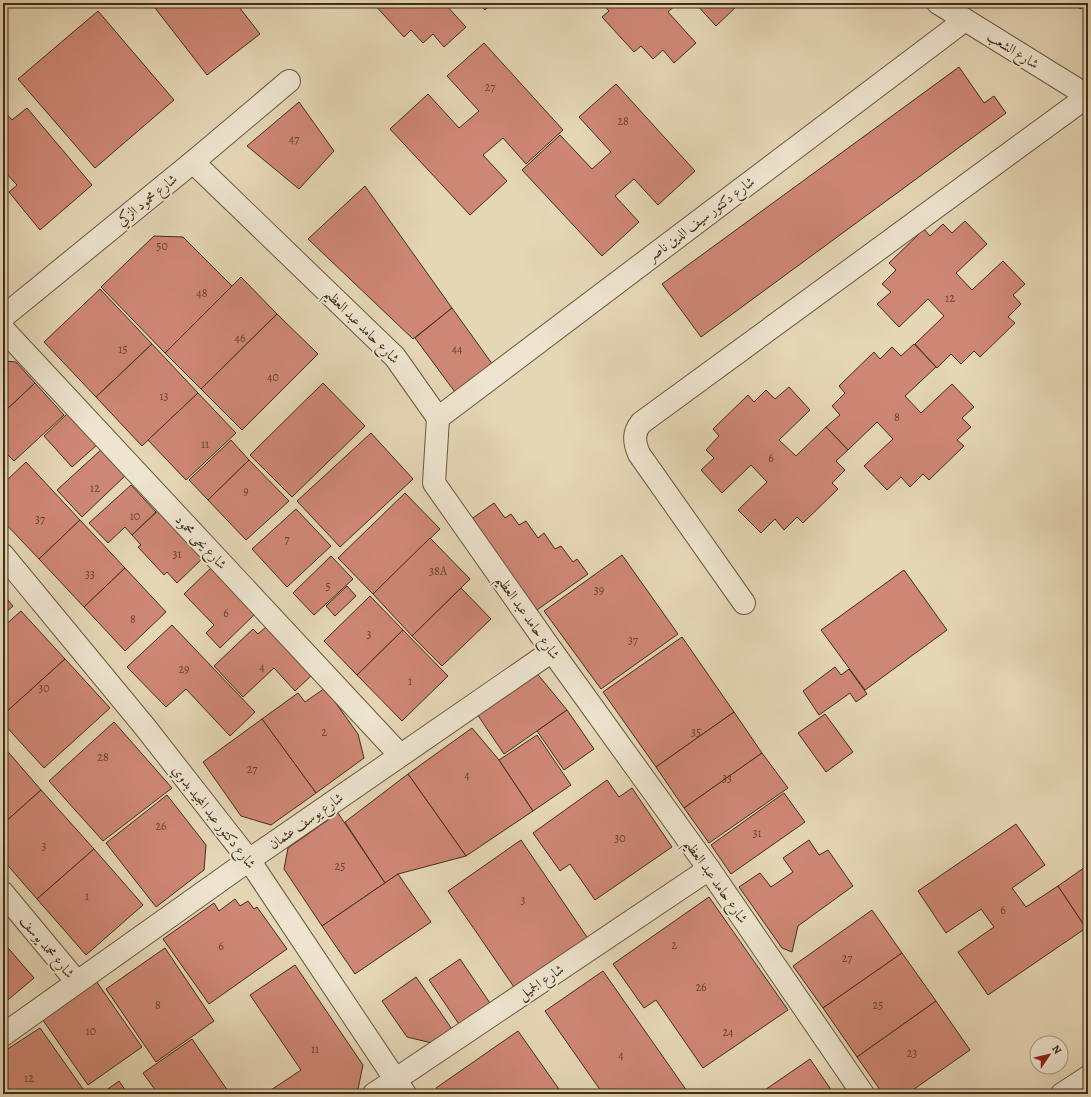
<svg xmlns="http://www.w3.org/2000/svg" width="1091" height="1097" font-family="Alegreya,Amiri,serif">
<rect width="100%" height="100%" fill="#e5d6b5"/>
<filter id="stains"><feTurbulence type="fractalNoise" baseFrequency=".005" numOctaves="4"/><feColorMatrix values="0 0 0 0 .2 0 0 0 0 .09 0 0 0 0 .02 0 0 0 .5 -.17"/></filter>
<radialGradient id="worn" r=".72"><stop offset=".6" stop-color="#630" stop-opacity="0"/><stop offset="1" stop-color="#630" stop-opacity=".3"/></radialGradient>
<g fill="#cf8775" stroke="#402e18">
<polygon points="153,3 236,3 260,34 207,75 152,4"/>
<polygon points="373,3 444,3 466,27 444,47 433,34 423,43 411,30 404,37"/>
<polygon points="479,3 492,3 485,10"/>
<polygon points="602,3 678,3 668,12 696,43 674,63 663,50 653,59 641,46 634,52 602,17 609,11"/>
<polygon points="695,3 734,3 737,6 716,26"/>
<polygon points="1070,3 1084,3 1081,9"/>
<polygon points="98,11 174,100 95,168 18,79"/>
<polygon points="484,43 563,130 526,164 503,138 483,155 507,181 470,215 390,129 428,94 459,128 479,111 447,76"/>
<polygon points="959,67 984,103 994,96 1006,113 701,337 662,284"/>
<polygon points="616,84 695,171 658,205 634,179 615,196 639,222 602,256 522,170 560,135 592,169 611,152 579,117"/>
<polygon points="299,102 334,151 299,189 247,146"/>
<polygon points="27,108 92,185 40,230 9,192 17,185 3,170 3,113 5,112 12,120"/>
<polygon points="365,186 452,308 413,339 308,239"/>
<polygon points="965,221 987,244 956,273 972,290 1003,261 1025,284 1013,295 1021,304 1008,317 1015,323 980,357 974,351 961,364 951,354 937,368 915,344 944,316 928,299 899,327 877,304 891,292 882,284 896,270 889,263 924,229 930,236 943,224 952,233"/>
<polygon points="154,236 183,237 232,286 165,353 101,287"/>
<polygon points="241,277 277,314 201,389 165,353"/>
<polygon points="100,289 152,344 96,397 44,342"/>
<polygon points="452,308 493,365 455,392 415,338"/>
<polygon points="277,314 318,354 242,430 201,389"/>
<polygon points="152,344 198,393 142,446 96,397"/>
<polygon points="914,344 936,367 905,396 921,413 952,384 974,407 962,418 971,427 957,440 964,446 929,480 923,474 910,487 901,477 887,490 864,466 893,439 877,422 848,450 826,427 840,415 832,406 845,393 839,386 874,352 880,359 892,347 901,356"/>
<polygon points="3,361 16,362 35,383 3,413"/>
<polygon points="35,383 64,415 14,461 3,450 3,413"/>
<polygon points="323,383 365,426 292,497 250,455"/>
<polygon points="789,387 810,410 779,440 796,456 826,427 848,450 836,461 845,470 832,483 838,489 803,523 797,517 784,530 775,519 761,533 738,510 767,482 751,465 722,493 701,470 714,458 706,450 719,436 713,429 748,395 754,402 766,390 775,399"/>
<polygon points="198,393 236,433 186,480 148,440"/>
<polygon points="69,412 98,444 72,467 44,436"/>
<polygon points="371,433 413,479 340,547 297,501"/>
<polygon points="231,440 249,460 208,500 189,480"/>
<polygon points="103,448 127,474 82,517 57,490"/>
<polygon points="249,460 289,501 246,540 208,500"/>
<polygon points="26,462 80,520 39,559 3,521 3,484"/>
<polygon points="131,485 156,512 132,535 125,527 108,543 89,523"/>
<polygon points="405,493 440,529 373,594 338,558"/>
<polygon points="494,503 505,518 511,514 519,525 526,521 538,538 544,533 555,549 561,546 573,562 577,559 588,574 534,612 470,520"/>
<polygon points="161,508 205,556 177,583 167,572 164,575 138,547 141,545 132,535"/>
<polygon points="296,509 331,546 287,587 252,549"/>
<polygon points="80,520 125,568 84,607 39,559"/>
<polygon points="430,538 470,579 412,636 373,594"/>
<polygon points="622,555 678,634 601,689 544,611"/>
<polygon points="331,556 353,579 314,615 293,593"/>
<polygon points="213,566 257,612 220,648 206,633 214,625 184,594"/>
<polygon points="125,568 166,612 125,651 84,607"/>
<polygon points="904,570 947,630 865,690 821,630"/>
<polygon points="347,586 356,596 335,616 326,606"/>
<polygon points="461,588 491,619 442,666 412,636"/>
<polygon points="3,594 13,606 3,615"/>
<polygon points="370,596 403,630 357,675 324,641"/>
<polygon points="21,611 65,659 3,715 3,627"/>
<polygon points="172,625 255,712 230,736 186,689 166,707 127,667"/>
<polygon points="266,627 312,675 295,691 274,668 243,697 214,666 253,629 258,634"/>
<polygon points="403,630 448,676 402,721 357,675"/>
<polygon points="682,637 734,712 656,767 603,692"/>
<polygon points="65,659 110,708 44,768 3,723 3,715"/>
<polygon points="835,667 841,675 849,669 867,694 856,702 850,693 819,715 803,691"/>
<polygon points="535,671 567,710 504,754 477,714"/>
<polygon points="325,688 358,734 364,758 316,793 262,719 298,693 305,702"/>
<polygon points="567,710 594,749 564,770 537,731"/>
<polygon points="734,712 762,753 684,808 656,767"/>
<polygon points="825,714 853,752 826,772 798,733"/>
<polygon points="262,719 316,793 271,825 241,816 203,762"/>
<polygon points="114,722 172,788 103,841 49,781"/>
<polygon points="472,728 499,760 533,811 466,856 408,774"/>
<polygon points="537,735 571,785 533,811 499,760"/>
<polygon points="3,746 41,790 3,824"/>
<polygon points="762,753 788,788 709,843 684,808"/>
<polygon points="408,774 466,856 398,874 385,883 345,822"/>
<polygon points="607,780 619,797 632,788 672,847 595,900 570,864 560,871 533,833"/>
<polygon points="41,790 94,849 37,899 3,860 3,824"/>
<polygon points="784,793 805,822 731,874 711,845"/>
<polygon points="167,795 206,845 204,870 156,907 106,843"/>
<polygon points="338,813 385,883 322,926 284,869 288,848"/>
<polygon points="1016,824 1045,865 1012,888 1026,907 1058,886 1086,928 988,995 958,952 994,927 981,909 946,933 918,891"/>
<polygon points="521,840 589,940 516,990 448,891"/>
<polygon points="809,840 819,855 828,850 853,886 798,926 792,952 782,948 739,887 760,873 771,887 793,872 783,858"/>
<polygon points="94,849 143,905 86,955 37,899"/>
<polygon points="1088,865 1088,926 1086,928 1058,886"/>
<polygon points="398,874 431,922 355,974 322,926"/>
<polygon points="709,897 788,1010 703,1068 656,1000 644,1008 613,964"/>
<polygon points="235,899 240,906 248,901 254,909 257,907 287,949 209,1004 163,939 214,903 219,911"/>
<polygon points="872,910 902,953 823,1008 793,966"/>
<polygon points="3,942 34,978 3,1004"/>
<polygon points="165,948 214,1021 156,1062 106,989"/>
<polygon points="902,953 936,1001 857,1057 823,1008"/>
<polygon points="460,959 492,1006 461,1027 429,980"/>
<polygon points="295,965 363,1065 358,1089 351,1094 265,1094 301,1070 250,995"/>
<polygon points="603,971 689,1094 603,1094 545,1011"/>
<polygon points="416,977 454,1032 436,1044 407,1037 382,1001"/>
<polygon points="94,978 142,1047 88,1085 40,1016"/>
<polygon points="936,1001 970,1050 907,1094 883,1094 857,1057"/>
<polygon points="40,1028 83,1089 76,1094 3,1094 3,1052"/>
<polygon points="518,1031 561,1092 558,1094 441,1094 436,1088"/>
<polygon points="192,1039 230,1094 158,1094 143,1073"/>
<polygon points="810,1059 834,1094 759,1094"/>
<polygon points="119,1081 128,1094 101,1094"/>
</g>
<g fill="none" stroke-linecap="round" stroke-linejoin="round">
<g stroke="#69583f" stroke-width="24">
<g id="street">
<polyline points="938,3 1088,96"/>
<polyline points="193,162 395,357 438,418 434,483 552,651 709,869 863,1094"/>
<polyline points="3,317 193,162 289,81"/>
<polyline points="3,329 400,755"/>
<polyline points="438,418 965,20"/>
<polyline points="3,555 145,727 249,860 405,1094"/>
<path d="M744,603L639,454C634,442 633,433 641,423L1088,96"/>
<polyline points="3,893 77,982"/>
<polyline points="3,1035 249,860 552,651"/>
<polyline points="374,1094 709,869"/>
<polyline points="1062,1094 1088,1077"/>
</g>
</g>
<use href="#street" stroke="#eee4cf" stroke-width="22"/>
</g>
<g text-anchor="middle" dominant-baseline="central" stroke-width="4" stroke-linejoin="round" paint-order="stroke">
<g font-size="12" fill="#64442f">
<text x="490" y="87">27</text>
<text x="623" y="121">28</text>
<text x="294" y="139">47</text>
<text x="162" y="246">50</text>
<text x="202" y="293">48</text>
<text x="950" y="298">12</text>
<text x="240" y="338">46</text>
<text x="123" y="349">15</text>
<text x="457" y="349">44</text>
<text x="273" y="377">40</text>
<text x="164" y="396">13</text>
<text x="897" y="417">8</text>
<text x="205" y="444">11</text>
<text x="771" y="458">6</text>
<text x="95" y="488">12</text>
<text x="246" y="491">9</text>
<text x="135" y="516">10</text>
<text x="40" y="519">37</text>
<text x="287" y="539">7</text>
<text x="177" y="554">31</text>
<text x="438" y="571">38A</text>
<text x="90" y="574">33</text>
<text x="328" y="586">5</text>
<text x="599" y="590">39</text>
<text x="226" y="613">6</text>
<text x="133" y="619">8</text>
<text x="369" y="634">3</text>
<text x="633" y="640">37</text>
<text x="262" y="667">4</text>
<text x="184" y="669">29</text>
<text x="410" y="681">1</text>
<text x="44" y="688">30</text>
<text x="324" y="732">2</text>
<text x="696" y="732">35</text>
<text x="103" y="757">28</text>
<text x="252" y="769">27</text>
<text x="467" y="775">4</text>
<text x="727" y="778">33</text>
<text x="161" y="826">26</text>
<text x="757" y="833">31</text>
<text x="620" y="838">30</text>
<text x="44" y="846">3</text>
<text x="340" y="866">25</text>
<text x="87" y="896">1</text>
<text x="523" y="900">3</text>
<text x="1003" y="910">6</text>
<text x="674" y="945">2</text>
<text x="221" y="946">6</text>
<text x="847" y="958">27</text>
<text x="701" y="987">26</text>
<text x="158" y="1005">8</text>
<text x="878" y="1005">25</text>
<text x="91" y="1031">10</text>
<text x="728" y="1032">24</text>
<text x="315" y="1049">11</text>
<text x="912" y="1053">23</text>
<text x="621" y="1055">4</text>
<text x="29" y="1078">12</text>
</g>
<g font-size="14" fill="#402e18" stroke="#eee4cf">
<text transform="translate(1013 50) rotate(32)">شارع الشعب</text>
<text transform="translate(147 200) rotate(-39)">شارع محمود الزكي</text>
<text transform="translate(701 219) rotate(-37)">شارع دكتور سيف الدين ناصر</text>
<text transform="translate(362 326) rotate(45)">شارع حامد عبد العظيم</text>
<text transform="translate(201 542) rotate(47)">شارع يحى محمود</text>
<text transform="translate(528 617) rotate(55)">شارع حامد عبد العظيم</text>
<text transform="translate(214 817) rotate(52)">شارع دكتور عبد المجيد بدوي</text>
<text transform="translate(306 821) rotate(-35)">شارع يوسف عثمان</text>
<text transform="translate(716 881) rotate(55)">شارع حامد عبد العظيم</text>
<text transform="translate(47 947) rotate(50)">شارع محمد يوسف</text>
<text transform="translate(541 982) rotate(-34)">شارع الجميل</text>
</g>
</g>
<rect width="1091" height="1097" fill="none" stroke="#e5d6b5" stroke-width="16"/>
<rect x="4" y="4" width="1083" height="1089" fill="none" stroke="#402e18" stroke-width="2"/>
<rect x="8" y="8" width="1075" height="1081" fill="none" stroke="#402e18"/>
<g transform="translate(1049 1055) rotate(55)"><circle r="19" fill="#eee4cf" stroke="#a89b86"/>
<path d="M0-3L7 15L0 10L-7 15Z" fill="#8f2418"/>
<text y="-6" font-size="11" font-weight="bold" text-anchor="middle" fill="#402e18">N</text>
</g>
<rect width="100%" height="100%" filter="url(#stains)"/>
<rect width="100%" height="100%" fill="url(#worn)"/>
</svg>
